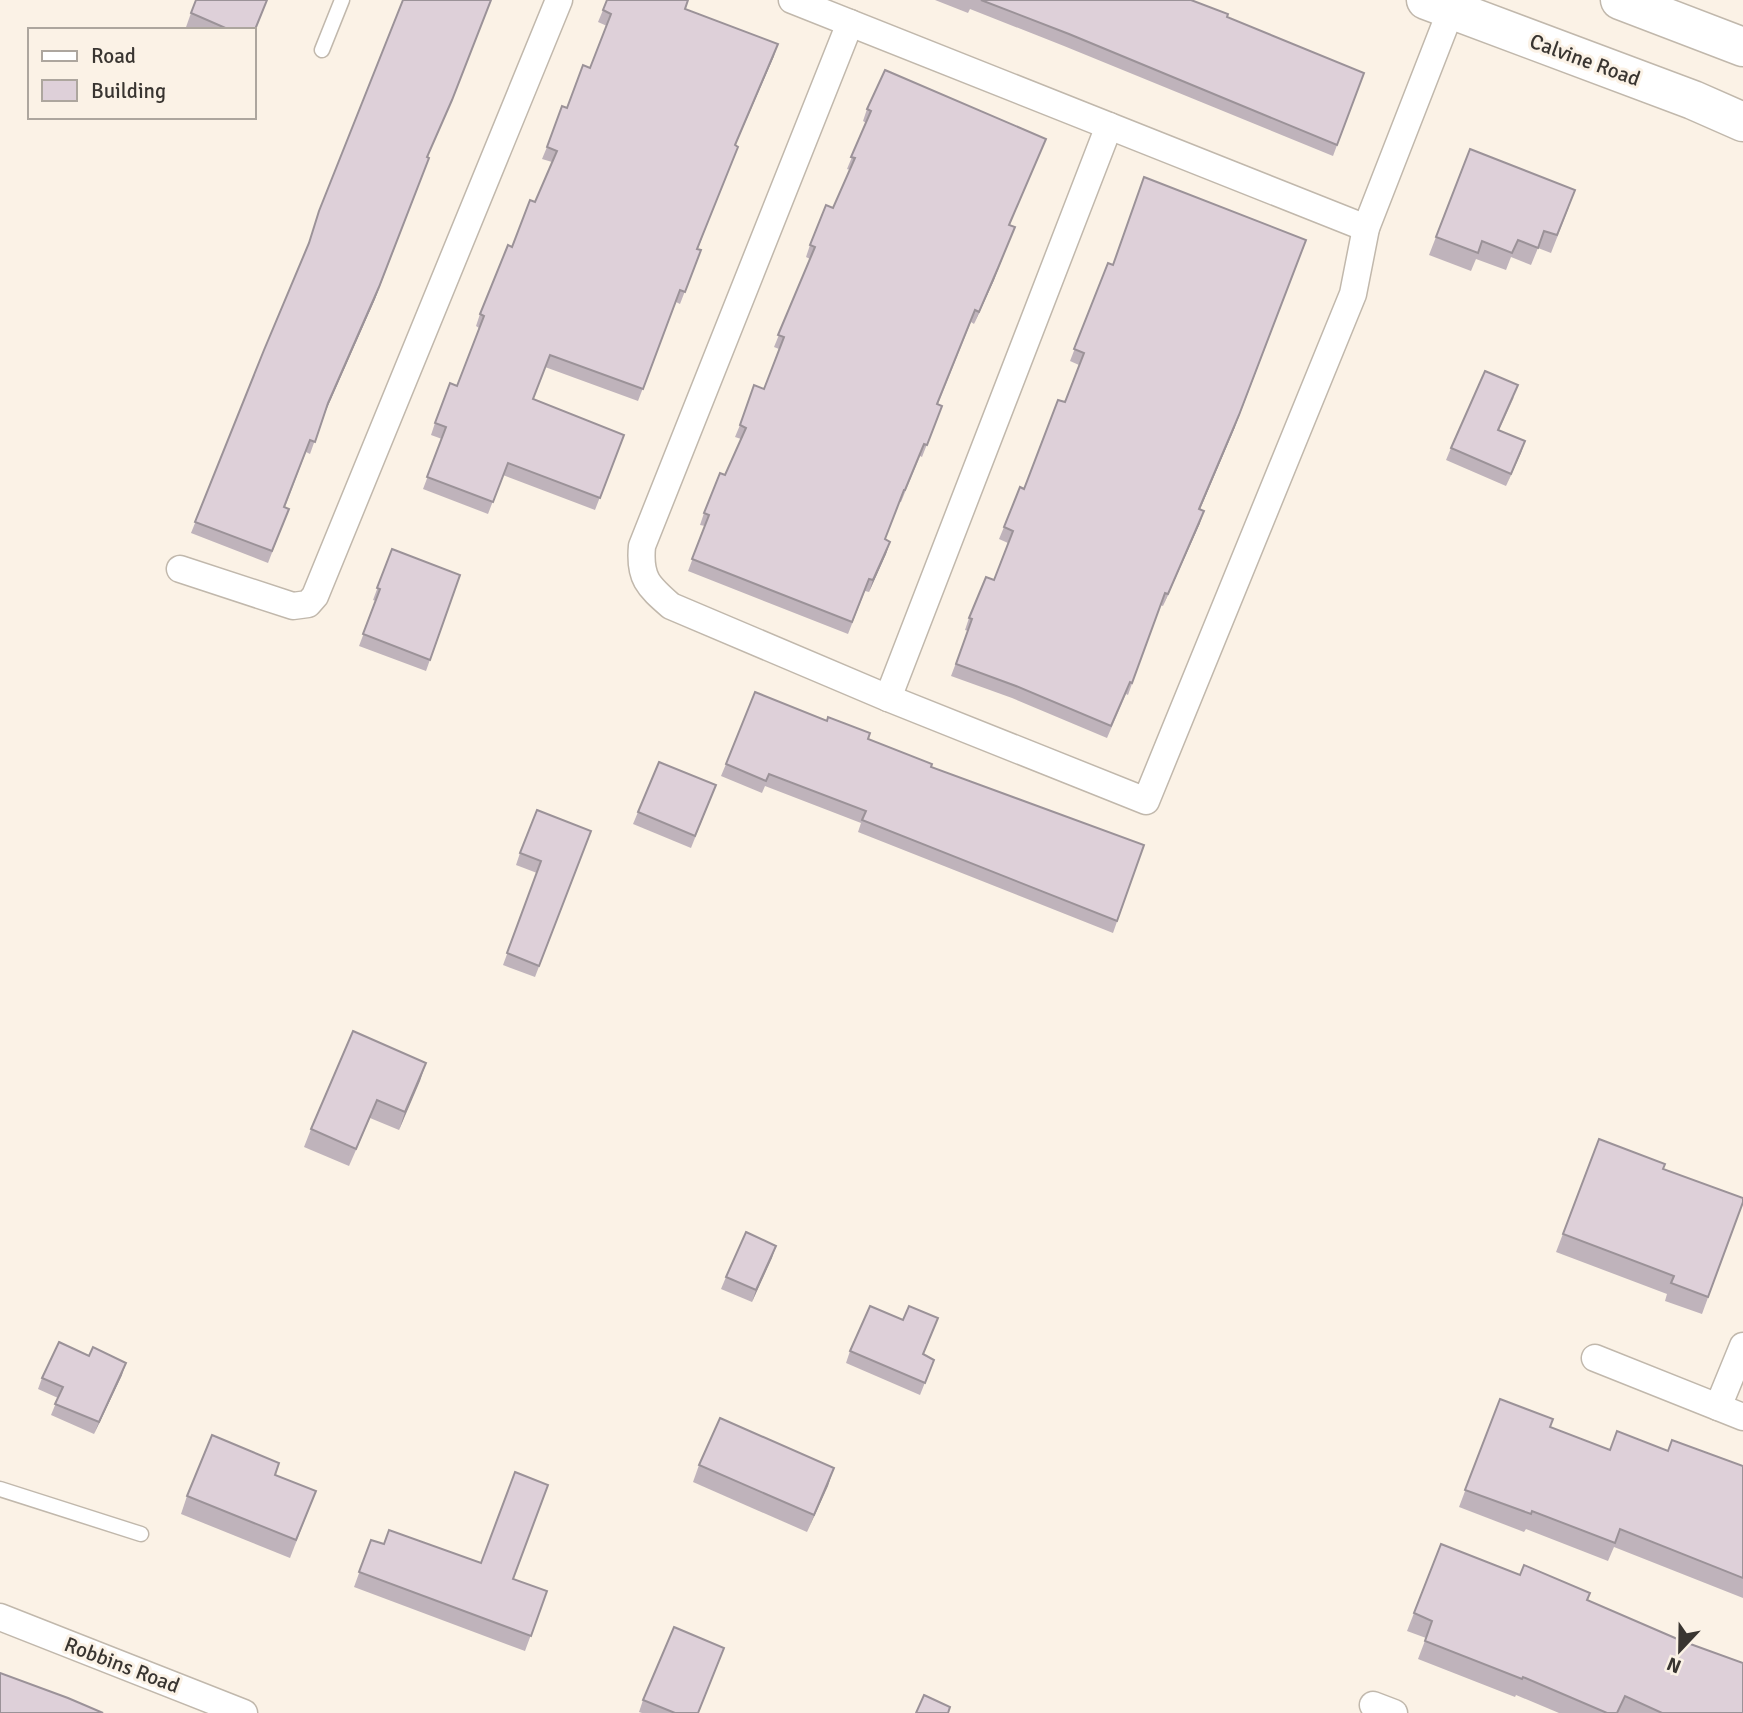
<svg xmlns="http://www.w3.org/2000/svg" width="1743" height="1713" font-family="Signika,sans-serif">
<rect width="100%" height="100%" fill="#fbf2e6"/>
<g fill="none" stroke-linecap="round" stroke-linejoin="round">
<g stroke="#c1b8ac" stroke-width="17">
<g id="service">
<polyline points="322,50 342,0"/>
<polyline points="0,1489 141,1534"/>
</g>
</g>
<g stroke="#c1b8ac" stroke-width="29">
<g id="minor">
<polyline points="792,0 1366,228"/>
<path d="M850,23L642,546C639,578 648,586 671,606L888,698L1146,801L1353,294L1366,228L1451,10"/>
<polyline points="180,569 293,606 308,604 315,596 559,0"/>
<polyline points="888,698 1109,126"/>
<polyline points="1595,1358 1743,1417"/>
<polyline points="1718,1407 1743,1346"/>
<polyline points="0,1617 244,1713"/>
<polyline points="1373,1705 1394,1713"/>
</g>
</g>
<g stroke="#c1b8ac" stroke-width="41">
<g id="secondary">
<polyline points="1426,0 1693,100 1743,122"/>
<polyline points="1620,0 1743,47"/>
</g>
</g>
<use href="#service" stroke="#fff" stroke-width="14"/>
<use href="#minor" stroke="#fff" stroke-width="26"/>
<use href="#secondary" stroke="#fff" stroke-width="38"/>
</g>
<g fill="#bfb3bb">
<polygon points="491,0 447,112 427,157 375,299 325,412 310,454 306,452 285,507 289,509 268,563 191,533 307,247"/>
<polygon points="935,0 1191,0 1227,17 1364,73 1333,156 1064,46 970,9 968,13"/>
<polygon points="685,9 774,56 735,146 698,249 701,250 680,304 676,302 638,401 545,367 533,399 624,435 595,510 503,475 488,514 423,489 442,439 431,435 435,423 457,386 479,328 476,326 480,314 512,247 535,202 552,162 542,159 547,147 590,68 607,26 598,22 603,10"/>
<polygon points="191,13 254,30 185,30"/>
<polygon points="867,109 1046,139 1009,225 994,280 974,324 971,322 938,404 942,406 922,457 920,456 901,502 899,502 885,539 890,542 886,554 869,592 865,591 848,634 688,571 705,526 700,525 704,513 725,475 741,439 735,437 740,425 764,389 779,349 774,347 810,259 806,257 810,245 833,208 850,170 847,169 866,123 863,121"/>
<polygon points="1470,149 1569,207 1551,253 1538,248 1531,265 1511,257 1506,270 1476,259 1471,271 1429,255"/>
<polygon points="1108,263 1235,427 1200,509 1200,523 1163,606 1160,605 1128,695 1126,694 1107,738 1012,698 951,676 968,631 965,630 969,618 994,580 1008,543 999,539 1004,527 1024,489 1065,402 1079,365 1070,361"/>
<polygon points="1514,397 1499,430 1525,441 1506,486 1446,460 1451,448"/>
<polygon points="392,549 460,575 426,671 359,646 376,601 373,600"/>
<polygon points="868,739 931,767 1144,845 1113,933 858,832 861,823 765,786 762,793 721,776 726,764"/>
<polygon points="716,785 691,848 633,824 638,812"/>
<polygon points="591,831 535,977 503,965 537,873 516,865 520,853"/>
<polygon points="426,1063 399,1130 370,1118 349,1166 304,1147 311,1129"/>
<polygon points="1599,1139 1663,1169 1743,1202 1702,1314 1665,1301 1667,1294 1556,1252"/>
<polygon points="776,1246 752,1302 721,1289 726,1277"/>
<polygon points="938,1318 923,1355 934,1360 920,1395 846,1363 850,1351 903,1320"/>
<polygon points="122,1375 94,1434 51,1415 58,1398 38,1389 42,1378"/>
<polygon points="1500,1399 1550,1427 1610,1450 1668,1451 1743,1466 1743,1598 1614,1547 1608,1561 1526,1529 1524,1532 1459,1507"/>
<polygon points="699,1465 834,1468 807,1532 693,1482"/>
<polygon points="275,1475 316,1491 290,1558 181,1514 187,1496"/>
<polygon points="371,1540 384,1544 513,1579 547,1591 525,1651 354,1587"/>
<polygon points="1520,1575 1588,1600 1743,1713 1559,1713 1516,1695 1515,1697 1418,1659 1426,1638 1407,1631 1414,1613"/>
<polygon points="724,1648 698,1713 642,1713 639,1712 643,1700"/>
</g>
<g fill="#9b9298">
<polygon points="491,0 447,112 422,169"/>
<polygon points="778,44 774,56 730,157 735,145"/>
<polygon points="429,158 375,299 324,415 328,403"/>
<polygon points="1010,239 994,280 974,324 979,312"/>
<polygon points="1306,240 1235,427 1195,521"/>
<polygon points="1525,441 1521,453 1506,486 1511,474"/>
<polygon points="1204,511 1200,523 1163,606 1168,594"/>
<polygon points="890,542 886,554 869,592 873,580"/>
<polygon points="426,1063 420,1081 399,1130 405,1112"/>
<polygon points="776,1246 772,1258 752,1302 756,1290"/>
<polygon points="126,1363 122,1375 94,1434 99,1422"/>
<polygon points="834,1468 828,1486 807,1532 814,1515"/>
</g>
<g fill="#ded0d9" stroke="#9b9298" stroke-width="2">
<polygon points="196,0 267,0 254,32 254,30 230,30 191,13"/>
<polygon points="403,0 491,0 452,100 427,157 429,158 379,287 328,403 315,442 310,440 284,507 289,509 272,551 195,522 264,350 309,243 319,211"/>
<polygon points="607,0 688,0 685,9 778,44 735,145 738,147 697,249 701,250 685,292 680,290 643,389 550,355 533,399 624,435 600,498 508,463 493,502 427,477 446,427 435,423 450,383 457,386 484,316 480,314 508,245 512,247 530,200 535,202 557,151 547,147 562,106 567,108 583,65 590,68 611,14 603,10"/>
<polygon points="981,0 1191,0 1228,14 1227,17 1364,73 1337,145 1069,34"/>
<polygon points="885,70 1046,139 1009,225 1015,227 998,268 979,312 975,310 937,404 942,406 927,445 924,444 905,490 904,490 885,539 890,542 873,580 869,579 852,622 692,559 709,515 704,513 720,473 725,475 746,428 740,425 754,385 764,389 784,337 778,335 815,247 810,245 826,205 833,208 855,158 851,157 871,111 867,109"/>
<polygon points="1470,149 1575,190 1557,235 1544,231 1538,248 1518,240 1512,253 1482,241 1478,253 1436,237"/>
<polygon points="1144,177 1306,240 1239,415 1199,509 1204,511 1168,594 1165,593 1132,683 1130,682 1111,726 1016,686 956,664 972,619 969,618 986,577 994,580 1013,531 1004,527 1020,487 1024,489 1058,400 1065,402 1084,353 1074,349 1108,263 1113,265"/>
<polygon points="1485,371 1518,385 1498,430 1525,441 1511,474 1451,448"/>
<polygon points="392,549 460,575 430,660 363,634 380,589 377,588"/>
<polygon points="755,692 827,721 828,717 870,733 868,739 932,764 931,767 1144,845 1117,921 862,820 866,811 769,774 766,781 726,764"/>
<polygon points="659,762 716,785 695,836 638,812"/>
<polygon points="537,810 591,831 539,966 507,953 541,861 520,853"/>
<polygon points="353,1031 426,1063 405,1112 377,1100 356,1149 311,1129"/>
<polygon points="1599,1139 1665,1164 1663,1169 1743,1198 1743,1202 1708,1297 1671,1283 1674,1276 1563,1234"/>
<polygon points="746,1232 776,1246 756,1290 726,1277"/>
<polygon points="870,1306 903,1320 909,1306 938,1318 923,1354 934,1360 925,1383 850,1351"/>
<polygon points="59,1342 89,1356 93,1347 126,1363 99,1422 55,1404 63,1387 42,1378"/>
<polygon points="1500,1399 1553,1419 1550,1427 1610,1450 1617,1431 1668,1451 1672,1440 1743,1466 1743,1578 1620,1529 1615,1543 1532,1511 1531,1514 1465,1490"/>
<polygon points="720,1418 834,1468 814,1515 699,1465"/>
<polygon points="212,1435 279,1463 275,1475 316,1491 296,1540 187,1496"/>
<polygon points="515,1472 548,1485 513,1579 547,1591 531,1636 359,1572 371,1540 384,1544 389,1530 481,1563"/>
<polygon points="1441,1544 1520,1575 1524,1565 1590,1593 1587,1600 1682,1641 1743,1663 1743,1713 1662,1713 1625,1696 1617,1713 1607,1713 1523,1677 1522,1679 1425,1641 1432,1621 1414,1613"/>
<polygon points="674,1627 724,1648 698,1713 675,1713 643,1700"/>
<polygon points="0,1673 68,1698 103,1713 0,1713"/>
<polygon points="924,1695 950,1707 948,1713 916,1713"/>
</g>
<g text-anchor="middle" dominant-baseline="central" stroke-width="6" stroke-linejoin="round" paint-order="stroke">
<g font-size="21" fill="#393531" stroke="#fbf2e6">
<text transform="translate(1585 60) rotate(20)">Calvine Road</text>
<text transform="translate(122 1665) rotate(21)">Robbins Road</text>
</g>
</g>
<rect x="28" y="28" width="228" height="91" fill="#fbf2e6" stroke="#ada69e" stroke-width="2"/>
<rect x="42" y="51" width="35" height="10" fill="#ffffff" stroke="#ada69e" stroke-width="2"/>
<text x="91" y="63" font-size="21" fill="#393531">Road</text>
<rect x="42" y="80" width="35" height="21" fill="#ded0d9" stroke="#ada69e" stroke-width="2"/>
<text x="91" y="98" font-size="21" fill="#393531">Building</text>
<g transform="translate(1680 1650) rotate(202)" stroke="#fbf2e6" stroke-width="5" paint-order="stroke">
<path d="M0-5L12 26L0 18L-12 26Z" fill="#393531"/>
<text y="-10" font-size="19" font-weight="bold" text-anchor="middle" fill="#393531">N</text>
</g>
</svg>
